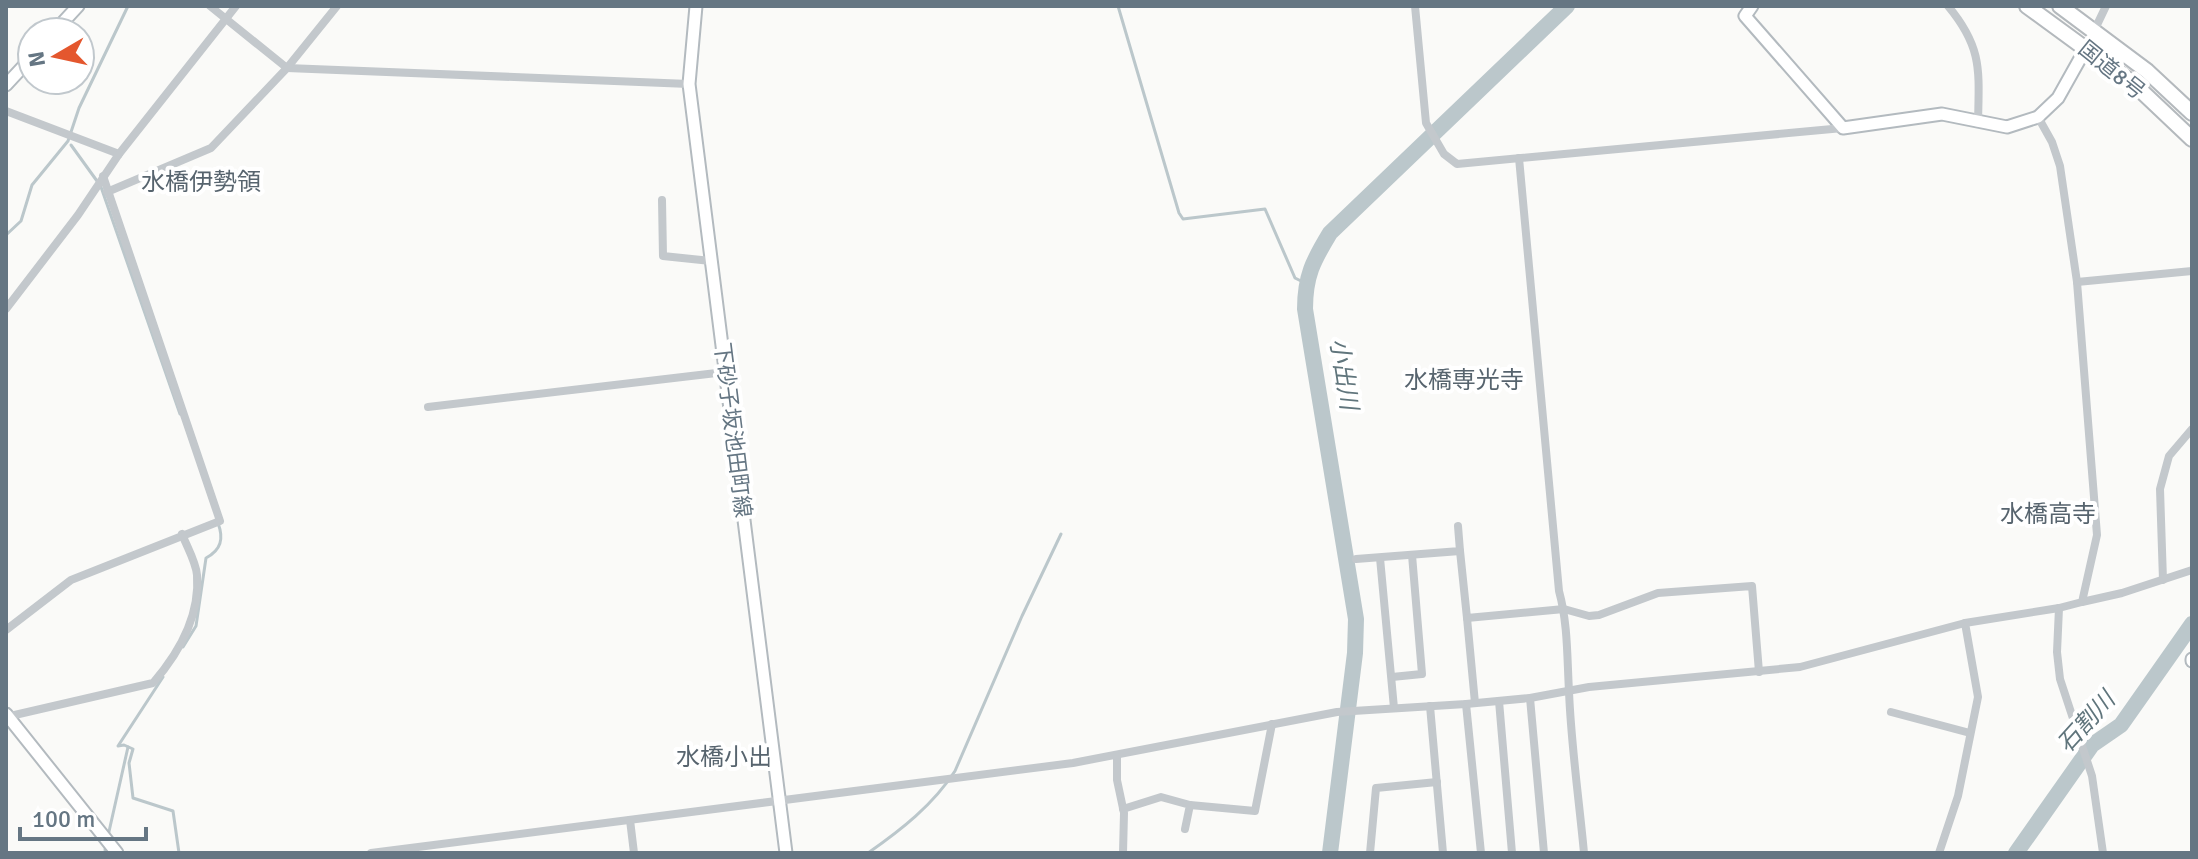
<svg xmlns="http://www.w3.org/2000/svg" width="2198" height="859" font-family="Signika,'Noto Sans JP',sans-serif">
<rect width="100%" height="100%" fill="#fafaf8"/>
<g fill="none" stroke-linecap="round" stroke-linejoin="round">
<g stroke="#bbc7cb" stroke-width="3">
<polyline points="1118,6 1179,213 1183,219 1265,209 1295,278 1305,283"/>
<polyline points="71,145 97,181"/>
<polyline points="101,187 180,414"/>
<polyline points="6,235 21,221 32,185 68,141 79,108 128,6"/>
<path d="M183,647L196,626L206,558C221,550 224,539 218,523"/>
<polyline points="163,677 118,746 124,745 133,749 129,763 133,798 173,811 179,853"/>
<polyline points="108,836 128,747"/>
<polyline points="106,844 105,850 108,853"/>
<path d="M868,853C901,830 933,805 955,771L1022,616L1061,534"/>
</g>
<g stroke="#bbc7cb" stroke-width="16">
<path d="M1330,853L1355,653L1356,619L1305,309C1305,276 1313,261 1330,233L1567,6"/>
<polyline points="2016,853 2092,745 2121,725 2192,624"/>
</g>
<g stroke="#b3babf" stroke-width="15">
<g id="secondary">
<polyline points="696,6 689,84 786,853"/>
<polyline points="1752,6 1745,16 1843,128 1942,114 2007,127 2038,117 2058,98 2086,48"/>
<polyline points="54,32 78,6"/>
<polyline points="6,85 32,57"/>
<polyline points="2192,659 2192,661"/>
<polyline points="6,714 117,853"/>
</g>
</g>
<g stroke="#b4b9bd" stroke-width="18">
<g id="highway">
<polyline points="2027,6 2135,85 2192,139"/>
<polyline points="2060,6 2147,71 2192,113"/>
</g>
</g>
<g stroke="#c3c8cc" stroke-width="8">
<polyline points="210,6 287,68 689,84"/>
<polyline points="1415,6 1426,123 1444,154 1457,164 1843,128"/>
<path d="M1948,6C1983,48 1979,71 1978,123"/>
<polyline points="2086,48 2106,6"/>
<polyline points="6,111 119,154"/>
<path d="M1519,158L1559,591C1568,624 1567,657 1569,691C1571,745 1579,799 1584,853"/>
<polyline points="107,192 211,148 287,68 337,6"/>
<polyline points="662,200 663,256 711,261"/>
<polyline points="2077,282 2192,271"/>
<polyline points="6,309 78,215 119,154 236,6"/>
<polyline points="428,407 725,372"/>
<polyline points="1460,551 1467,618 1564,609 1589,616 1599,615 1658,593 1752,586 1759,672"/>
<polyline points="1380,558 1394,708"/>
<polyline points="1356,559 1460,551 1458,526"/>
<polyline points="2163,580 2160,489 2169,456 2192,429"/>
<polyline points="2082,602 2122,593 2192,570"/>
<polyline points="2059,608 2057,652 2060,679 2092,776 2103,853"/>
<polyline points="1467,618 1475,703"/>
<polyline points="6,630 71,580 220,521 103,176"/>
<polyline points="1392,677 1422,674 1412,555"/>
<polyline points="1530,698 1544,853"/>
<polyline points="1499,701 1512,853"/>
<polyline points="1466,704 1481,853"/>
<polyline points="1430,706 1443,853"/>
<polyline points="1891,712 1970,733"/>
<path d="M6,717L153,683C179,653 200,615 197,575C196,562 187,547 182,534"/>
<polyline points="1117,756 1117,780 1124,813 1123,853"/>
<polyline points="1190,805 1255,811 1272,724"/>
<polyline points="1123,809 1161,797 1190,805 1185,829"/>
<polyline points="630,820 634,853"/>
<polyline points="371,853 1073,763 1337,712 1466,704 1530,698 1589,687 1800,667 1965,623 2059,608 2082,602 2097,535 2077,282 2060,166 2052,142 2038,117"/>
<polyline points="1370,853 1376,788 1437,782"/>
<polyline points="1939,853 1958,796 1978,697 1965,623"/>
</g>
<use href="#secondary" stroke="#fff" stroke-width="11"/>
<use href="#highway" stroke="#fff" stroke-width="14"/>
</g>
<g text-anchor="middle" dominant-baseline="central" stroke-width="8" stroke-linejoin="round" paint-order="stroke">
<g font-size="22" fill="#657683" stroke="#fff">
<text transform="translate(2112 70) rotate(39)">国道8号</text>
<text transform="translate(733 430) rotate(83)">下砂子坂池田町線</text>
</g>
<g font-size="24" fill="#57646e" stroke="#fff">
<text x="201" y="182">水橋伊勢領</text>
<text x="1464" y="380">水橋専光寺</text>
<text x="2048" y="514">水橋高寺</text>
<text x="724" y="757">水橋小出</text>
</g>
<g font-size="24" font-style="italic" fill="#60757c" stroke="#fff">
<text transform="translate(1344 374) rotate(81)">小出川</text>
<text transform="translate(2086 722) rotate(-48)">石割川</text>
</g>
</g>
<rect width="2198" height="859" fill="none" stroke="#657683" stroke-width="16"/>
<g transform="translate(56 56) rotate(261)"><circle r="38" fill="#ffffff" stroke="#c1c8cd" stroke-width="2"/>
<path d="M0-6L14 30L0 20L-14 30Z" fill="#e4572e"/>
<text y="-12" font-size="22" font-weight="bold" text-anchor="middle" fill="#657683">N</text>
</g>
<path d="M20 827v12h126v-12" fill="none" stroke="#657683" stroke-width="4"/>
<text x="32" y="827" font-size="24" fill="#657683" stroke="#ffffff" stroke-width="6" paint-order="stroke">100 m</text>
</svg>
